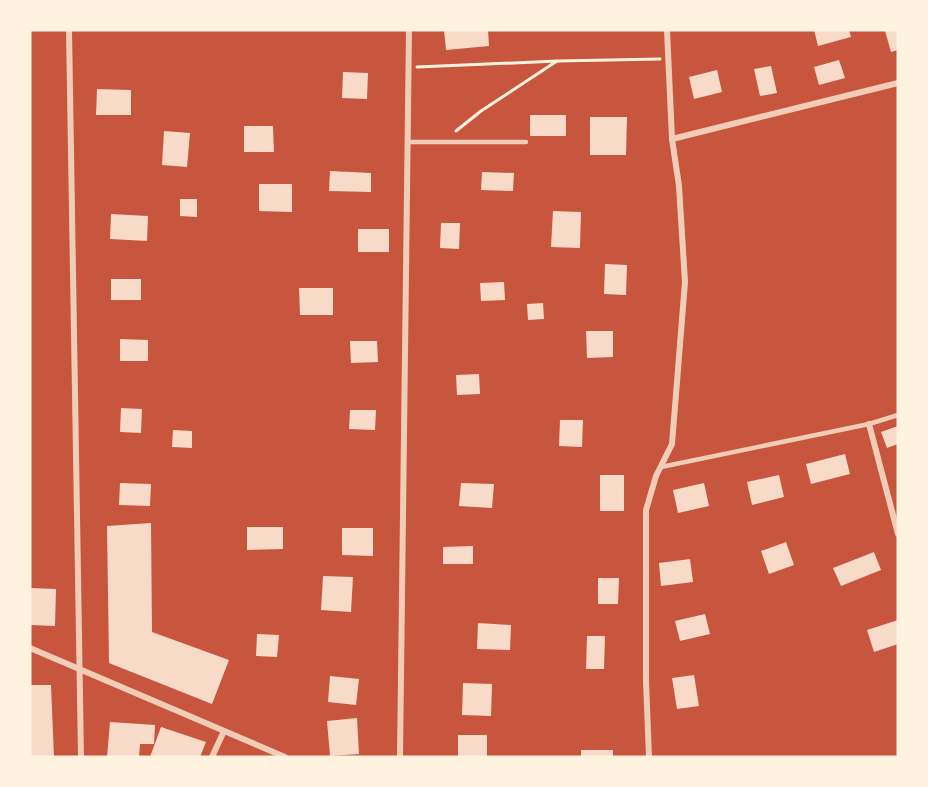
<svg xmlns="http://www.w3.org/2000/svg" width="928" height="787" font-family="Lato,sans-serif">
<rect width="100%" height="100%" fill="#c8553d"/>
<g fill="#f7dbc8">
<polygon points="444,30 488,30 489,46 446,50"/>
<polygon points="814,30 849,30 851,37 818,46"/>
<polygon points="890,30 898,30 898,50 891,52 885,31"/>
<polygon points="839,60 845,78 819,85 814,67"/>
<polygon points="771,66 777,93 760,96 754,69"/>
<polygon points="717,70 722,92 694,99 689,77"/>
<polygon points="343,72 368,73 367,99 342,98"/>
<polygon points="97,89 131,90 131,115 96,115"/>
<rect x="530" y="115" width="36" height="21"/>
<polygon points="590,117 627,117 626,155 590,155"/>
<polygon points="244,126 273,126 274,152 244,152"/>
<polygon points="164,131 190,133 187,167 162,165"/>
<polygon points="330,171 371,173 371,192 329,191"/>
<polygon points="482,172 514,173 513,191 481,190"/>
<polygon points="259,184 292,184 292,212 259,211"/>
<polygon points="180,199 197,199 197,217 180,216"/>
<polygon points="553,211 581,212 580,248 551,247"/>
<polygon points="111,214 148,216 147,241 110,239"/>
<polygon points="441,223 460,223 459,249 440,248"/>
<rect x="358" y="229" width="31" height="23"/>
<polygon points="605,264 627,265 626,295 604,294"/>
<rect x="111" y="279" width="30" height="21"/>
<polygon points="504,282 505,300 481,301 480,283"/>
<polygon points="299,288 333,288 333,315 300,315"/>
<polygon points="543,303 544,319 528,320 527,304"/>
<polygon points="586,331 613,331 613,357 587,358"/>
<polygon points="120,339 148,340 148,361 120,361"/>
<polygon points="350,341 377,341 378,362 351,363"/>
<polygon points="479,374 480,394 457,395 456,375"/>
<polygon points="121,408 142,409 141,433 120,432"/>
<polygon points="350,410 376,410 375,430 349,429"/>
<polygon points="560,420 583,420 582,447 559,446"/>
<polygon points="898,426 898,444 887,448 881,432"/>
<polygon points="173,430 192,431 192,448 172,447"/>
<polygon points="845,454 850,474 811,484 806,464"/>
<rect x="600" y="475" width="24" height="36"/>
<polygon points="779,475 784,497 752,505 747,482"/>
<polygon points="120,483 151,484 150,506 119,505"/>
<polygon points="461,483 494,484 492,508 459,506"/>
<polygon points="704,483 709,506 678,513 673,490"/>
<polygon points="151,523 152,632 229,660 212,704 109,663 107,526"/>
<polygon points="247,527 283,527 283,549 247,550"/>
<polygon points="342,528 373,528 373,556 342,555"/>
<polygon points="786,542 794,565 769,574 761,551"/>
<polygon points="473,546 473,564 443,564 443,547"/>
<polygon points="874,552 881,570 841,586 833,568"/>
<polygon points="690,559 693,582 661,586 659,563"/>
<polygon points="323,576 353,577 351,612 321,610"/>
<polygon points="598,578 619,578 618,604 598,604"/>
<polygon points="31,588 56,589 55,626 30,625"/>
<polygon points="705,614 710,634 680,641 675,621"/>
<polygon points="898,620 898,644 874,652 867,630"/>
<polygon points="478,623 511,625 510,650 477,649"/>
<polygon points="257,634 279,635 277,657 256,656"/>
<polygon points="587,636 605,636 604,669 586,669"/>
<polygon points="694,675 699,706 677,709 672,678"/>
<polygon points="330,676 359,679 356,705 328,702"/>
<polygon points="463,683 492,684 491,716 462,715"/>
<polygon points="30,685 51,685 54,757 30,757"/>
<polygon points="357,718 359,754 330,756 327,721"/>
<polygon points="110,722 155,725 154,744 140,744 139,757 107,757"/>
<polygon points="161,727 206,742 200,757 150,757"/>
<rect x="458" y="735" width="29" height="22"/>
<rect x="581" y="750" width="32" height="7"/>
</g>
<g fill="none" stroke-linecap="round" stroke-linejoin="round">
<g stroke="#fff3e0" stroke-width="3">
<polyline points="417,67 558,61 660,59"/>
<polyline points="456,131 481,111 557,61"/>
</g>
<g stroke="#f1ccb7" stroke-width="4.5">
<polyline points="408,142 526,142"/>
<polyline points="661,467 869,424 898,415"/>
</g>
<g stroke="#f1ccb7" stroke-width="6">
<polyline points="69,30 81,757"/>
<polyline points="672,139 898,83"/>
<polyline points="869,424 898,534"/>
<polyline points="30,648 285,757"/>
<polyline points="212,757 224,731"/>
<polyline points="400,757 409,30"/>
<polyline points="649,757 646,681 646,510 656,476 672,444 685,282 679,186 672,139 667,30"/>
</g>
</g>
<rect width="928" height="787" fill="none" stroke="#fff3e0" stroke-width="63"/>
</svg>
